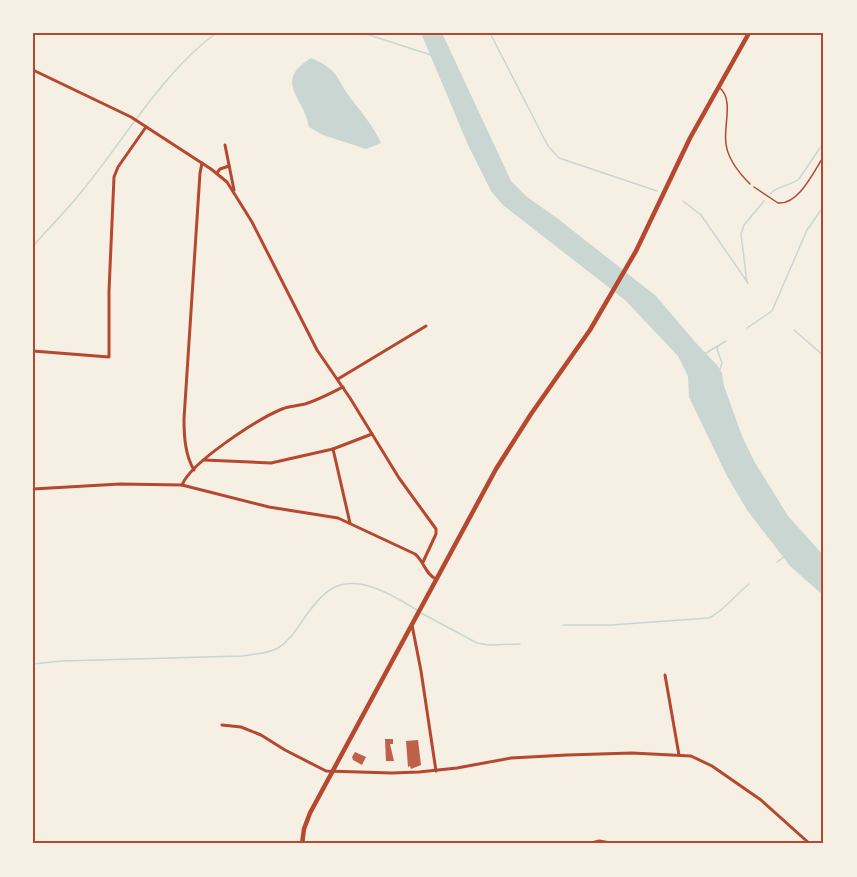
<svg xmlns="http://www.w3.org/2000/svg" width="857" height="877" font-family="'Asap Condensed',sans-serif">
<rect width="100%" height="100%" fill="#f6efe4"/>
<g fill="#c9d6d2">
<polygon points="421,33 442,33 511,181 527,197 557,218 656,296 696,343 717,365 722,373 724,386 742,436 754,461 788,516 824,556 824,596 790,566 747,510 727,476 689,397 688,376 678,356 625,300 503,205 491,191 468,145"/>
<path d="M311,58C340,70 335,78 352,100C363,114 373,126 381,143L366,149L323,135L309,127C305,98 272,82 311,58Z"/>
</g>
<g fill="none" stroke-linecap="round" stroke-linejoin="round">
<g stroke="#c9d6d2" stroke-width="1.5">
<polyline points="363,33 431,55"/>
<polyline points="490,33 548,146 559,158 657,191"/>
<path d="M770,194C777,186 790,186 799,179L824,142"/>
<polyline points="683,201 701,215 748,283"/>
<path d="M33,246C49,228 67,210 82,191C125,139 161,74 216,33"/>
<polyline points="747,283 741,234 744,225 764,201"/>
<polyline points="747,328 772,311 807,230 824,206"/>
<polyline points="794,330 824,356"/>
<polyline points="718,346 717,349 722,363 720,369"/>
<polyline points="706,353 726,341"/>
<polyline points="777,562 784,557"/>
<polyline points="421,613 477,643 489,645 520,644"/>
<path d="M563,625H611L709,618C724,611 736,594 749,584"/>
<path d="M33,664L62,661L242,656C254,654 267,654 278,648C293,639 300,622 311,609C317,601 326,591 335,587C361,575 396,597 417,610"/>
</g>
</g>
<g fill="#bf614a">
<polygon points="385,739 393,739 393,744 390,744 394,761 386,761"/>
<polygon points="418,740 421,765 411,769 410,766 408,767 406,741"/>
<polygon points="355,752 366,757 362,765 353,760 352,757"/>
</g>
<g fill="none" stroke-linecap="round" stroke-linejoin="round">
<path stroke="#b5482f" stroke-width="1.5" d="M754,187L778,203C799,205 814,171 824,156"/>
<path stroke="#b5482f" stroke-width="1.5" d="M720,88C734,100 723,127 726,144C728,160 739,173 750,184"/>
<g stroke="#b5482f" stroke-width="3">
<polyline points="33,70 131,117 211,169 227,182 252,222 317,350 350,398 399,478 436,529 436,534 423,562"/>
<polyline points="225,145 234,190"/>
<polyline points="217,173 220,169 229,166"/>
<polyline points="33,351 109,357 109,291 114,177 118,167 146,127"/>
<polyline points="338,379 426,326"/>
<polyline points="333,449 350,523"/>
<polyline points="204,460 271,463 333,449 372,434"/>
<path d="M194,470C185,455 184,436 184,419L200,173L202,163"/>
<path d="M182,485C191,462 258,419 282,409C289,406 297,406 305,404C318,400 331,393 343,387"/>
<path d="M33,489L120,484L182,485L269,507L338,518L415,554C424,561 425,574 436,579"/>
<polyline points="412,625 421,671 436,771"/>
<polyline points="665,675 679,755"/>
<polyline points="222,725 241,727 261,735 285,750 326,771 392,773 419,772 457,768 511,758 567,755 632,753 691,756 712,766 761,800 810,844"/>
<polyline points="588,844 599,841 617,844"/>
</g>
<polyline stroke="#b5482f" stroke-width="4.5" points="302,844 304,829 310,813 496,469 531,414 590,330 636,251 690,138 749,33"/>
</g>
<rect width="857" height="877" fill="none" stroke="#f6efe4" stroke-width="69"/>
<rect x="34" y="34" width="788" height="808" fill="none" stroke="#b5482f" stroke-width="2"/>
</svg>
